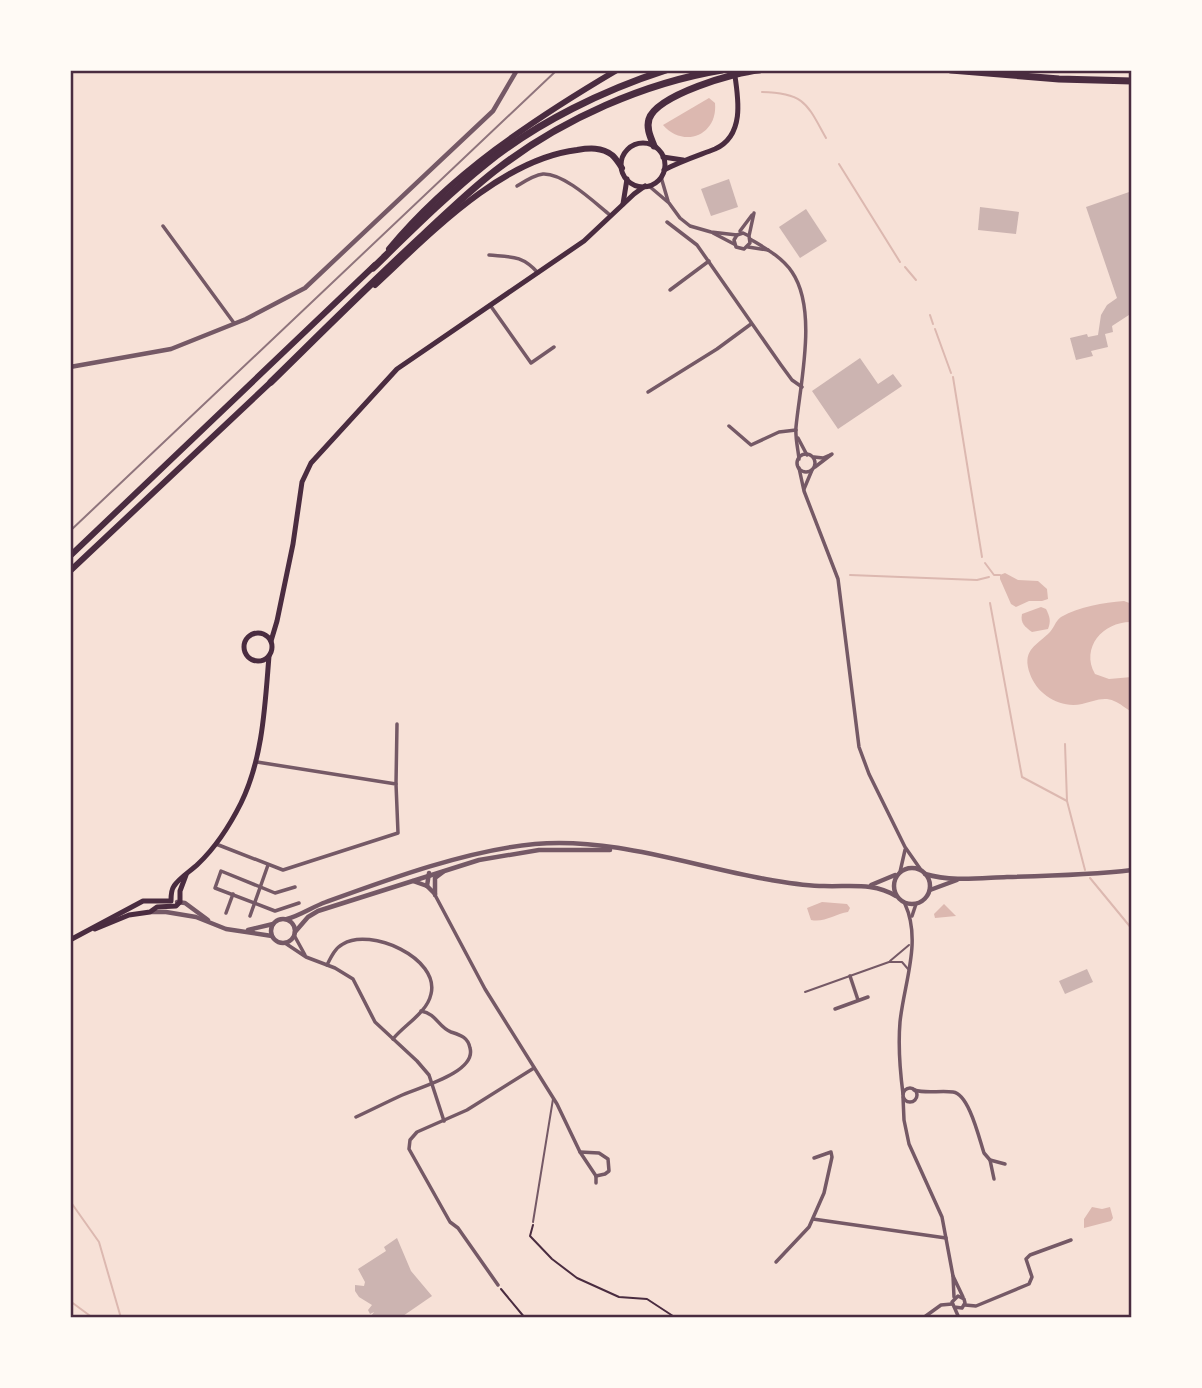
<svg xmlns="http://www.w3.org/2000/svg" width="1202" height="1388" font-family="'Fira Sans Condensed',sans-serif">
<rect width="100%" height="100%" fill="#f7e1d7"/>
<g fill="#dcb8b0">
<path d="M709,98L715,103C718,135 684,149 663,125Z"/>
<polygon points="1005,573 1018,580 1038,581 1047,589 1048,599 1042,601 1029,601 1016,607 1011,604 1000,579 1000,575"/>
<path d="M1124,601L1132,604V622C1104,621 1080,647 1095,674L1109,679L1132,677V712C1126,709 1120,703 1114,701C1103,696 1092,702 1082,704C1060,709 1037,694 1030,674C1022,651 1034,647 1048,634C1054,629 1055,621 1061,617C1080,606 1103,603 1124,601Z"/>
<path d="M1041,607L1046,609C1050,617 1051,621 1048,629L1032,632C1025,627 1020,623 1022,614Z"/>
<path d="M822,902L847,904L850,908L848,912C835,914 824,923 811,920L807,908Z"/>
<polygon points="944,904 956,916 935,918 934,914"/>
<polygon points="1092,1207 1102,1209 1110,1207 1113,1218 1111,1221 1084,1228 1084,1219"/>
</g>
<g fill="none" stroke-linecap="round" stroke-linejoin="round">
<g stroke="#dcb8b0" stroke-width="2">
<path d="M762,92C805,93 807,104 826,138"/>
<polyline points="839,164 900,262"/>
<polyline points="905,267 916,280"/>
<polyline points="930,315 933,324"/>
<polyline points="935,329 951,373"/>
<polyline points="953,377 982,557"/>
<polyline points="985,563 994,575 1000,575"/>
<polyline points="850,575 977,580 989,577"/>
<polyline points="990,603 1022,777 1067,801"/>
<polyline points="1065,744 1067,801 1085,870"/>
<polyline points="1090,878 1132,929"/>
<polyline points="70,1201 99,1242 121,1318"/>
<polyline points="70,1301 93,1318"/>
</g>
</g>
<g fill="#ccb4b1">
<polygon points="729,179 738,207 711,216 701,189"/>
<polygon points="1132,191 1132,313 1112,326 1113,332 1105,334 1108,347 1091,351 1093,356 1076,360 1070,338 1087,334 1088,337 1098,335 1101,315 1107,305 1117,298 1086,207"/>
<polygon points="980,207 1019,212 1016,234 978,230"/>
<polygon points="806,209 827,241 800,258 779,227"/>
<polygon points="860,358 878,384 893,374 902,386 838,429 812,391"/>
<polygon points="1087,969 1093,982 1065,994 1059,981"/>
<polygon points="397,1238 411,1271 432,1296 400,1318 373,1318 371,1316 374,1312 370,1314 368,1310 372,1305 359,1297 355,1291 355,1285 364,1286 365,1282 358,1269 386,1251 384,1247"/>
</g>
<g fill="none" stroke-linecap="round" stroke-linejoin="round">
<g stroke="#4a2c40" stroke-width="2">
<polyline points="533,1225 530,1236 552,1259 577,1278 619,1297 647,1299 676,1318"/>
<polyline points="501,1289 525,1318"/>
</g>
<g stroke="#755966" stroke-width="2">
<polyline points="890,961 909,945"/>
<polyline points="805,992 889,962 902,962 908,969"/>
<polyline points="533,1222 553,1099"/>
</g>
<g stroke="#755966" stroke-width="3.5">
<polyline points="661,177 668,201"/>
<path d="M517,186C525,181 534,175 543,174C564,173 595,203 610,215"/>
<polyline points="649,186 669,203 680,218 690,226 711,232 737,235"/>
<polyline points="667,222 697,245 781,365 792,380 802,387"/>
<polyline points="163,226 234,323"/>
<polyline points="740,231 752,215"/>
<polyline points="713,233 734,244"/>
<polyline points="749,236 743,233 737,235 734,240 736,247 744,249 750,243 749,236 754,213"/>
<path d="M750,239C765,248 782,257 792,272C818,310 800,384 796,427C795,437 798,449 799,459"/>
<polyline points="748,247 768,250"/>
<path d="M489,255C511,257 522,255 538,273"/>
<polyline points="670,290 709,261"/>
<polyline points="490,305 531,363 554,347"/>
<polyline points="648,392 717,349 751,324"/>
<polyline points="729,426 751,445 779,432 796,430"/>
<polyline points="798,438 807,455"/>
<circle cx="806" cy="463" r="9"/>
<polyline points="814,457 823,458 830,455"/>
<polyline points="815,467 832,454"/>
<polyline points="799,468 804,491 838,579 859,747 869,774 905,847 921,870"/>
<polyline points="804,489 812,470"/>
<polyline points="396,784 397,724"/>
<polyline points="216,844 283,870 398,833 396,784 257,762"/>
<polyline points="900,872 905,850"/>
<polyline points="295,887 275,893 221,871 215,888 275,911 299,903"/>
<polyline points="435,895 485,989 557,1104 580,1152 596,1176"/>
<polyline points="226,913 233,894"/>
<polyline points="250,916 268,865"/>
<polyline points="912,916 916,904"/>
<polyline points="294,935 305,955"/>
<polyline points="285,943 306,957 335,968 353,979 375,1022 417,1061 429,1075 444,1121"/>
<path d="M327,965C331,957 335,948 343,944C370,927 440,958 431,994C427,1013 404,1025 393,1039"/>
<polyline points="850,976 858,1000"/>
<polyline points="835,1009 868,997"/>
<circle cx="910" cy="1095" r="7"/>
<path d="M914,1090C928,1094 939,1090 953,1092C969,1094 979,1138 984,1153L990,1160L1005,1164"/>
<path d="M903,1094C900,1071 898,1046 900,1022C904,983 922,941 905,904"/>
<polyline points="903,1097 904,1120 909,1144 942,1217 953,1276"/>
<path d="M356,1117C371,1110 385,1103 400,1096C416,1088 477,1073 470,1048C468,1037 460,1035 451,1032C438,1027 437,1014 421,1011"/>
<polyline points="580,1152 599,1153 608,1159 609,1171 605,1174 596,1176"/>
<polyline points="990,1160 994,1179"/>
<polyline points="596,1183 596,1176"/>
<polyline points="813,1219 946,1238"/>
<polyline points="776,1262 809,1227 824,1193 832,1157 831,1152 814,1158"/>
<polyline points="498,1285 458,1228 450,1222 409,1149 410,1140 417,1132 467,1110 534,1068"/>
<polyline points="954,1297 953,1276 963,1297"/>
<polyline points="965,1305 976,1306 1029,1284 1032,1277 1026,1259 1030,1255 1071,1240"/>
<polyline points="954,1307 962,1308 965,1303 964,1299 958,1296 952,1302 959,1318"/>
<polyline points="923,1318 941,1305 952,1304"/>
</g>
<g stroke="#755966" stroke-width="4.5">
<polyline points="70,367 171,349 246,319 305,288 493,111 517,70"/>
<circle cx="912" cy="886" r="18"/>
<path d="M925,874C952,882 980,878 1007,877C1049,876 1091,875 1132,870"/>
<polyline points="413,881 427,886 435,894"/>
<polyline points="871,885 895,875"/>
<polyline points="427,886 429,873"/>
<polyline points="930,890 957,880"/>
<polyline points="435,895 435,878 443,872"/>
<polyline points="177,902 185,903 208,920"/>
<polyline points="151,912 166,912 196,917 226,929 272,936"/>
<circle cx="283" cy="931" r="12"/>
<path d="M287,919C301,915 312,907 326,902C389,879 468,850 535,844C615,837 694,867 771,880C789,883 806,886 824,886C849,887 874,882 896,896"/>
<polyline points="248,930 273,924"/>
<polyline points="295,932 308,917 318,911 479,860 539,850 610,850"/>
</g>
<g stroke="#4a2c40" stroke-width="5">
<circle cx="643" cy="165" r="22"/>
<polyline points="663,157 683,160"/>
<path d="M664,170C681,161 697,156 715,149C746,135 738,96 734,70"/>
<polyline points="623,204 627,179"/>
<circle cx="258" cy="647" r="14"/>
<polyline points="271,641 277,621 293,544 302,482 311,463 397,369 584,241 634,194 645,186"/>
<polyline points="95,929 129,915 150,912 157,907 176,906 180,902 180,891 186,875"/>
<path d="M70,940L143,901H171C171,896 171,890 174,886C180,877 191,871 198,864C216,847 230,825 241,803C263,758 265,705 269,656"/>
</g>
<g stroke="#4a2c40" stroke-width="6">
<path d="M389,249C451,174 534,119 617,70"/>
<path d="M375,285C429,235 501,159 577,150C589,148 602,147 612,155C616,158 619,164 622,168"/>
<polyline points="70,556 375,265"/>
<polyline points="70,571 272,381"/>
</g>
<g stroke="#4a2c40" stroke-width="7">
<polyline points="951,70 1059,79 1132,81"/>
<path d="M654,146C651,138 646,129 649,119C657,95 735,72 759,70"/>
<path d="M373,268C410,232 447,195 487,163C538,122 604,90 666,70"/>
<path d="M271,382C322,332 372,282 424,234C449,211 473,187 500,167C563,119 644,83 722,70"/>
</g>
<polyline stroke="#8f747c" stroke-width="2" points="70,531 557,70"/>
</g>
<rect width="1202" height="1388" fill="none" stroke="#fffaf5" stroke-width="144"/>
<rect x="72" y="72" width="1058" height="1244" fill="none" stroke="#4a2c40" stroke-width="2.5"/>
</svg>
